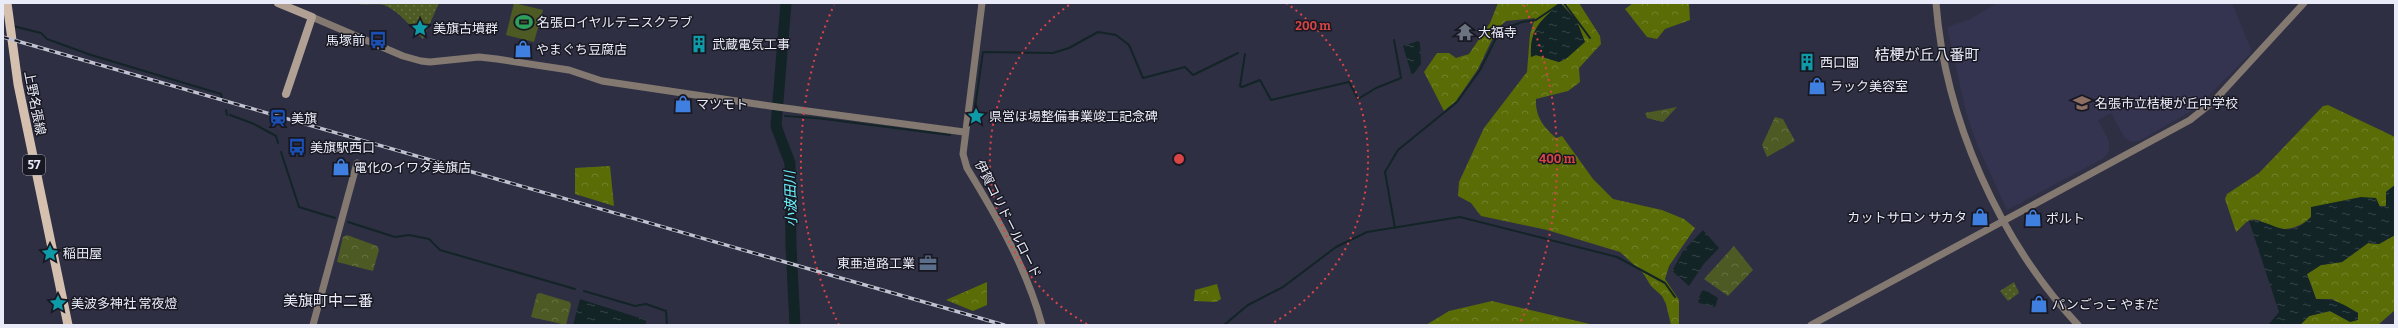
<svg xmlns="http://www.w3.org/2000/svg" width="2398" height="328" font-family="Bitter,'Noto Sans JP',serif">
<defs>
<pattern id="grass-dots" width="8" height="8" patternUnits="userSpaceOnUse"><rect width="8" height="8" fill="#4d5a23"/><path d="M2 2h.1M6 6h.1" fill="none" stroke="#677244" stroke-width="1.8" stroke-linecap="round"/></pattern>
<pattern id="forest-crowns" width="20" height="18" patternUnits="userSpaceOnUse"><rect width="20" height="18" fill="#596c06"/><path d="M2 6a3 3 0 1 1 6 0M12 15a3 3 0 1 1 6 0" fill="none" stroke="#71812b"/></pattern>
<pattern id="park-crowns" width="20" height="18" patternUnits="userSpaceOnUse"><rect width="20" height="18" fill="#4d5a23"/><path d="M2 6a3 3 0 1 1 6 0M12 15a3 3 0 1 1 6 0" fill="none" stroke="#677244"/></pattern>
<pattern id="water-ripples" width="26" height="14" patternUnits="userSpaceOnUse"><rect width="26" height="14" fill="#122426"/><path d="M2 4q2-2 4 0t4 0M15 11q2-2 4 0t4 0" fill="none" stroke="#354446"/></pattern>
</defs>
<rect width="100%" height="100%" fill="#2f2f44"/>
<polygon fill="#343450" points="1997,3 2232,3 2251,49 2250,54 2196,108 2139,141 2131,142 2124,137 2111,113 2098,120 2109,141 2109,151 2104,158 2007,210 1977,144 1966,112 1947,27 1968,20"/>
<g fill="url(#grass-dots)">
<path d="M349,3H439L423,39C412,28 399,11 384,5C379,3 360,6 349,3Z"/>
<polygon points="2014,282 2019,293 2008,301 2000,291"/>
</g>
<g fill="url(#forest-crowns)">
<path d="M1498,3H1560C1540,22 1530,28 1531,57L1536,55L1559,62L1567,58L1577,21L1561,3H1579L1600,36L1601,44L1579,68L1580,82L1568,91L1536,99C1535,116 1543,127 1556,138L1562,136L1593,179L1613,199L1662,210L1684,219L1695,228L1669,266L1665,279L1679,300V325H1671L1666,304L1662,296L1651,286L1643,273L1620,252L1547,230L1481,216L1471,203L1458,196L1459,182L1484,128L1527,72L1530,34L1535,18L1506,21L1497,29L1478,69L1456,101L1444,111L1424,72L1437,53H1449L1456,58L1469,54L1490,23Z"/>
<polygon points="1633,3 1689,3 1690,20 1665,29 1657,39 1647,37 1625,9"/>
<path d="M2328,105L2395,137V185L2386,192V206L2311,207V217C2300,228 2283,233 2268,225C2261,222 2258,218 2250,220C2245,222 2240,229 2236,232L2225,199L2227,194L2259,173L2323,106Z"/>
<polygon points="610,166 614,206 575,194 575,168"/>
<polygon points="2395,235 2395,310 2378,325 2300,325 2309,316 2330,311 2338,315 2358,313 2332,299 2316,299 2307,274 2321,265 2342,262 2368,243 2379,244"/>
<polygon points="987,282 987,305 973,311 946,300"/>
<polygon points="1217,284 1221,299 1216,302 1194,301 1195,290"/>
<polygon points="1492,301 1500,303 1594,325 1426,325 1449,311"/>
</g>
<g fill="url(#park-crowns)">
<polygon points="1677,107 1663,122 1647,118 1645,113"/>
<polygon points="1775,117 1783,119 1795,141 1767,157 1762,145"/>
<polygon points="347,235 377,246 379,250 373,271 337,262 343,237"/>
<polygon points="1734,246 1753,270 1728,296 1704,279"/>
<polygon points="540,293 570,302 571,305 566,325 531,317 537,294"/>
</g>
<polygon fill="#4d5a23" points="514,3 543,10 534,42 506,35"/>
<g fill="url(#water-ripples)">
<path d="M1560,3L1577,21L1585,42L1567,58L1559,62L1536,55L1531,57C1530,28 1540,22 1560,3Z"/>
<polygon points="1418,41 1420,43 1421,64 1412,76 1403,46"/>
<path d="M2395,185V235L2379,244L2368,243L2342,262L2321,265L2307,274L2316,299C2336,299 2341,303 2358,313V320L2350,322L2330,311L2309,316L2300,325H2268L2279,312L2249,221C2273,218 2285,244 2311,217V207L2361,197L2376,198L2380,207L2386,206V192Z"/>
<polygon points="1703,230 1719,248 1703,265 1689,286 1672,271 1683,251"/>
<polygon points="1705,290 1718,298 1715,307 1699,303 1698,299 1702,291"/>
<polygon points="580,299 646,320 646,325 573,325"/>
</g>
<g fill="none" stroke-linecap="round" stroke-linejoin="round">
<g stroke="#122426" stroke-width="2">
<polyline points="1564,3 1590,38"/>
<polyline points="13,26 41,33 47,39 91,55 221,94 222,98"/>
<polyline points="1245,54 1240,86 1242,87 1260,80 1271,100 1349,82 1358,99 1376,88 1401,78 1394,40"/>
<polyline points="975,107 983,52 1053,53 1069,48 1098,32 1116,35 1129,45 1143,78 1185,67 1193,75 1238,53"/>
<polyline points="226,110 227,115"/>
<polyline points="230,115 254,124 276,136 278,143"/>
<polyline points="785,116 816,118 950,135"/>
<polyline points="281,152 299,207 335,218"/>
<polyline points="348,222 395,237 409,235 429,239 440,250 575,289"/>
<polyline points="1395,228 1385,172 1398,150 1457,102 1480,70 1500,30 1522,22 1536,20 1561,3"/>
<polyline points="584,291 635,306 646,304 666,311 667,325"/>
<polyline points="1224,325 1248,305 1283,287 1336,247 1367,232 1460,217 1617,257 1665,283 1675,297"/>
</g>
<polyline stroke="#122426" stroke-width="11" points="786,3 776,126 790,163 791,246 795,325"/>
<g stroke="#837971" stroke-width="7">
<path d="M982,3L963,154L967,168C997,217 1027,269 1042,325"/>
<path d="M1936,3C1945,119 1999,240 2078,325"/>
<polyline points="312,17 403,56 421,61 430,62 479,57 497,59 569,70 602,81 770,106 964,132"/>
<polyline points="313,325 357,163"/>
<polyline points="1811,325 2190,120 2214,101 2304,3"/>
</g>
<polyline stroke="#b1a195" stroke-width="8" points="278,3 312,17 286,94"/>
<polyline stroke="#d5c0b0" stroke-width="9" points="7,3 18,84 68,325"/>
<g stroke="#c0c1d1" stroke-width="3.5">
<polyline id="rail" points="3,37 1004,325"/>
</g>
<use href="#rail" stroke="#181822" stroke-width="2" stroke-dasharray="6" stroke-linecap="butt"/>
</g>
<g fill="none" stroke="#d94547" stroke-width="2" stroke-dasharray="2 4">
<path d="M1087 324A189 189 0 0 1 1072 3M1286 3A189 189 0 0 1 1271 324"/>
<path d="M839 325A378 378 0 0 1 834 5M1524 5A378 378 0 0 1 1519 325"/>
</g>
<defs>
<g id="stadium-bare" transform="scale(1.38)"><path d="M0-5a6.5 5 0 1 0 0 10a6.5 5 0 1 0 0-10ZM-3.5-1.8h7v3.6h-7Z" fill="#2e9e5b" stroke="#181822" stroke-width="2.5" paint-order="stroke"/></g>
<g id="sight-bare" transform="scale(1.38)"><path d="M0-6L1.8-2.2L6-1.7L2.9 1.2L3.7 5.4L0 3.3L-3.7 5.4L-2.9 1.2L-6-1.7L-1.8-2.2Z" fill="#0f9aa8" stroke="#181822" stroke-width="2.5" paint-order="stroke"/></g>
<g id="temple-bare" transform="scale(1.38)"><path d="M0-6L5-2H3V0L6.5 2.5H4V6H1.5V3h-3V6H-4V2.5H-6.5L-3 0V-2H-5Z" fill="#6b7280" stroke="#181822" stroke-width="2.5" paint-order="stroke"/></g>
<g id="bus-bare" transform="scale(1.38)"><path d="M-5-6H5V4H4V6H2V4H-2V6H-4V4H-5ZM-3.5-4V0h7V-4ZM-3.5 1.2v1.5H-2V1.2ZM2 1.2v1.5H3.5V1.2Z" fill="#1a4fb4" stroke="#181822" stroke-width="2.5" paint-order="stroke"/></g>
<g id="building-bare" transform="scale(1.38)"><path d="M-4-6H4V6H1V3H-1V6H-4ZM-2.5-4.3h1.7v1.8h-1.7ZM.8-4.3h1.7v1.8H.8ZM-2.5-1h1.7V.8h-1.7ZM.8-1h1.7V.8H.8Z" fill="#0f9aa8" stroke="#181822" stroke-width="2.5" paint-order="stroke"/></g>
<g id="shop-bare" transform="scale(1.38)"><path d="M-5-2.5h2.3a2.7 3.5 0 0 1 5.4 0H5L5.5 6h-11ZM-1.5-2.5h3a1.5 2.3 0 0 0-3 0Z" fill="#3f7fe0" stroke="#181822" stroke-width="2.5" paint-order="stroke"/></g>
<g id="school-bare" transform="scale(1.38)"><path d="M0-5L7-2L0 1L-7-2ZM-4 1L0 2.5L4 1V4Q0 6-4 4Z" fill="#8d6e63" stroke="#181822" stroke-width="2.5" paint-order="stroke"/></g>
<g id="station-bare" transform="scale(1.38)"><path d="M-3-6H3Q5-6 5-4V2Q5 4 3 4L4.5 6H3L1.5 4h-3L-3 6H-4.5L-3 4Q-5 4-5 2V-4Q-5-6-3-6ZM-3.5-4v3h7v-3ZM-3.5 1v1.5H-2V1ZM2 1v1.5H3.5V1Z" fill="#1a4fb4" stroke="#181822" stroke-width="2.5" paint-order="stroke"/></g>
<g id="office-bare" transform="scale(1.38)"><path d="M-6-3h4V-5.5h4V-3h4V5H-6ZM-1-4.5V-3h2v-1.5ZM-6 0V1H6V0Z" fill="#5c6f8a" stroke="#181822" stroke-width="2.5" paint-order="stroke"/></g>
</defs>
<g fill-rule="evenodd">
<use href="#stadium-bare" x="524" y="22"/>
<use href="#sight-bare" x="420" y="28"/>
<use href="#temple-bare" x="1465" y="32"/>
<use href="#bus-bare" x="378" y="40"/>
<use href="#building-bare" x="699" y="44"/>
<use href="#shop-bare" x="523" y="49"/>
<use href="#building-bare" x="1807" y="62"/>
<use href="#shop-bare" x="1817" y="86"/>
<use href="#school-bare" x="2082" y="103"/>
<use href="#shop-bare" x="683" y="104"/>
<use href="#sight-bare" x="976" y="116"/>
<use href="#station-bare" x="278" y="118"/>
<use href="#bus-bare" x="297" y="147"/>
<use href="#shop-bare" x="341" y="167"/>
<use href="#shop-bare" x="1980" y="217"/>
<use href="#shop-bare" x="2033" y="218"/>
<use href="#sight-bare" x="50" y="253"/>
<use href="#office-bare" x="928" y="263"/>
<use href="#sight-bare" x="58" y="303"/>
<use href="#shop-bare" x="2039" y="304"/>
</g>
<g text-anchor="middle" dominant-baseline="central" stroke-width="3" stroke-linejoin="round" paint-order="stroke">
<rect fill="#181822" stroke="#abacb8" stroke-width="1" x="23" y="155" width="22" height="20" rx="3"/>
<g font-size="12" font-weight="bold" fill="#eaebf9">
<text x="34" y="165">57</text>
</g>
<g font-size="13" fill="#eaebf9" stroke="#181822" text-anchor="start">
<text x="537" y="22">名張ロイヤルテニスクラブ</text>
<text x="433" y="28">美旗古墳群</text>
<text x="1478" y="32">大福寺</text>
<text x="365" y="40" text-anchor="end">馬塚前</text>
<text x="712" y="44">武蔵電気工事</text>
<text x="536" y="49">やまぐち豆腐店</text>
<text x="1820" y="62">西口園</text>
<text x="1830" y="86">ラック美容室</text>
<text x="2095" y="103">名張市立桔梗が丘中学校</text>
<text x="696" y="104">マツモト</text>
<text x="989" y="116">県営ほ場整備事業竣工記念碑</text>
<text x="291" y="118">美旗</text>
<text x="310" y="147">美旗駅西口</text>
<text x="354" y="167">電化のイワタ美旗店</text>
<text x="1967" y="217" text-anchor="end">カットサロン サカタ</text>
<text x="2046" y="218">ポルト</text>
<text x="63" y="253">稲田屋</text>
<text x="915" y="263" text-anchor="end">東亜道路工業</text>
<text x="71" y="303">美波多神社 常夜燈</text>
<text x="2052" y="304">パンごっこ やまだ</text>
</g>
<g font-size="13" fill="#eaebf9" stroke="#181822">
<text transform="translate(35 103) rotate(79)">上野名張線</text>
<text transform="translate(1008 219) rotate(63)">伊賀コリドールロード</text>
</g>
<g font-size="14" font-style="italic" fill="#6bf3fe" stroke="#181822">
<text transform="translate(791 199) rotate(-92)">小波田川</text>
</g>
<g font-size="15" fill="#eaebf9" stroke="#181822">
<text x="1927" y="55">桔梗が丘八番町</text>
<text x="328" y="301">美旗町中二番</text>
</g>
</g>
<circle cx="1179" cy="159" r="6" fill="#d94547" stroke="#181822" stroke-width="2"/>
<g font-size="12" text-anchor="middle" font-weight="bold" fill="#d94547" stroke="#181822" stroke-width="3" stroke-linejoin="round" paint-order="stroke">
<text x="1313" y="30">200 m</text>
<text x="1557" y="163">400 m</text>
</g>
<rect width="2398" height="328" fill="none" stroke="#eaebf9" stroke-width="8"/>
</svg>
